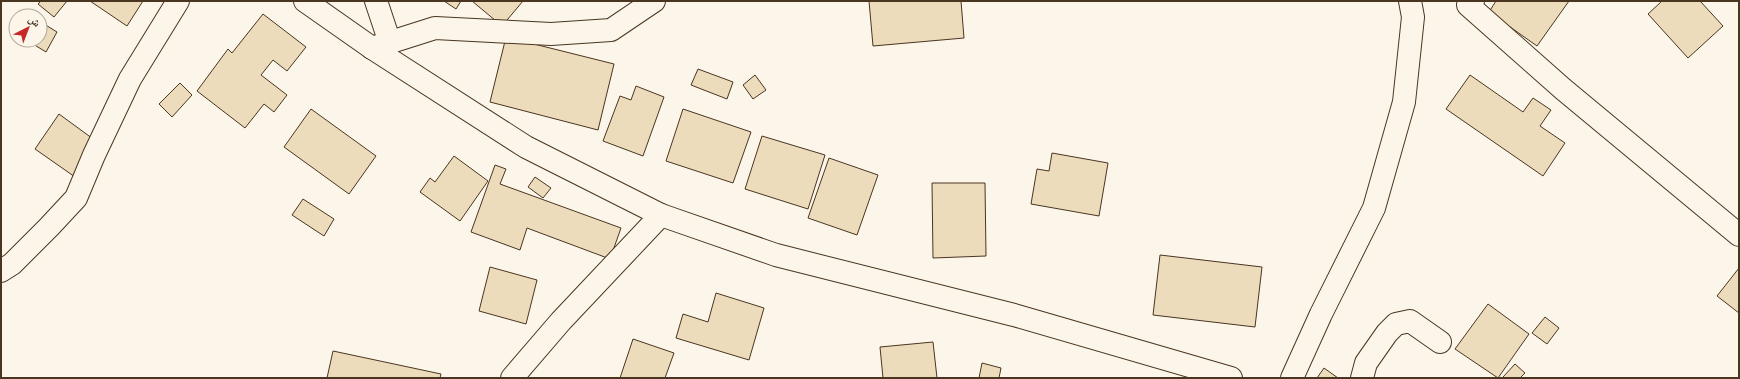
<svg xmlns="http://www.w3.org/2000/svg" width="1740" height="379" font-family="Merriweather,'Noto Naskh Arabic',serif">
<rect width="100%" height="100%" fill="#fbf6e9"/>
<g fill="#ecdcbc" stroke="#4a3520">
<polygon points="41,1 67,1 54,17 38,4"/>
<polygon points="90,1 143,1 127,26"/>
<polygon points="444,1 461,1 456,9"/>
<polygon points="472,1 523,1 502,26"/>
<polygon points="869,1 961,1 964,38 873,46"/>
<polygon points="1496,1 1569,1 1537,46 1489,12"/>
<polygon points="1662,1 1700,1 1723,26 1688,58 1648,14"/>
<polygon points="263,14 306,47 287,71 273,60 261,75 287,95 274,112 264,104 245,128 197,91 228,49 232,53"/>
<polygon points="44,24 57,32 46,52 33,44 35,40 40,40 40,31"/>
<polygon points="506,37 614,64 598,130 490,102"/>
<polygon points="698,69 733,82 727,99 691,85"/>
<polygon points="755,75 766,90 753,99 743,85"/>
<polygon points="1470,75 1523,112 1533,98 1551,110 1540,126 1565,143 1543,176 1446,109"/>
<polygon points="180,83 192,95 172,117 159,104"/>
<polygon points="636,86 664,97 643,156 603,141 620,96 631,100"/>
<polygon points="311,109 376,156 349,194 284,147"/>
<polygon points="683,109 751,132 733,183 666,161"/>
<polygon points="59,114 100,144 75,177 35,149"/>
<polygon points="762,136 825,155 808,209 745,189"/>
<polygon points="1052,153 1108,163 1099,216 1031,204 1037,169 1049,171"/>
<polygon points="454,156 488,181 460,221 420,192 430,178 435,182"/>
<polygon points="829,158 878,175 857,235 808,218"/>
<polygon points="495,165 506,169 500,184 621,228 610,259 527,228 520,250 471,232"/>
<polygon points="535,177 551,188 543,198 528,187"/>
<polygon points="932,183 985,183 986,256 933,258"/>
<polygon points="303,199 334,219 324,236 292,215"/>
<polygon points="1160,255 1262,267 1255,327 1153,315"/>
<polygon points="490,267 537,280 526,324 479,311"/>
<polygon points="1739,268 1739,313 1717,296"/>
<polygon points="716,293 764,308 749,360 676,338 683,314 708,322"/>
<polygon points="1488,304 1529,334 1498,378 1455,349"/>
<polygon points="1545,317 1559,328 1547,344 1532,333"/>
<polygon points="633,339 674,353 665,378 620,378"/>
<polygon points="933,342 937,378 883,378 880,347"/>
<polygon points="333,351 441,374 440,378 327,378"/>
<polygon points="982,363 1001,368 999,378 979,378"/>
<polygon points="1515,364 1525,373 1520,378 1504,378 1503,377"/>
<polygon points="1324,368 1338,378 1317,378"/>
</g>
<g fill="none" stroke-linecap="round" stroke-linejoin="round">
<g stroke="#4a3520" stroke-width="24">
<g id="minor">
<polyline points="376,1 390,43"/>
<polyline points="1473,1 1468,5 1563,89 1739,235"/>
<polyline points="372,48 435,28 551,34 611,30 654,1"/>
<polyline points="1,271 12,264 49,227 76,198 94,155 130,79 178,1"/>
<polyline points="512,378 561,321 661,215"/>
<polyline points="1292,378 1321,314 1374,208 1404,102 1413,17 1410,1"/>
<polyline points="1362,378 1366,363 1387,333 1396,324 1410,321 1440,342"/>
</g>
</g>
<g stroke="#4a3520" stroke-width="24">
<polyline id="major" points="305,1 372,48 526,147 661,215 776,255 1014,315 1231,378"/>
</g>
<use href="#minor" stroke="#fbf6e9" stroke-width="22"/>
<use href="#major" stroke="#fbf6e9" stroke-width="22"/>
</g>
<rect width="1740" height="379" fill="none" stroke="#4a3520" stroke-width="4"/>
<g transform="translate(28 28) rotate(42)"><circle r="19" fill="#fbf6e9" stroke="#b4a999"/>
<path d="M0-3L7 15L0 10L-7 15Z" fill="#c62828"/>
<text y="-6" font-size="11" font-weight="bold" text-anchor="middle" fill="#4a3520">ش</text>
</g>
</svg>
